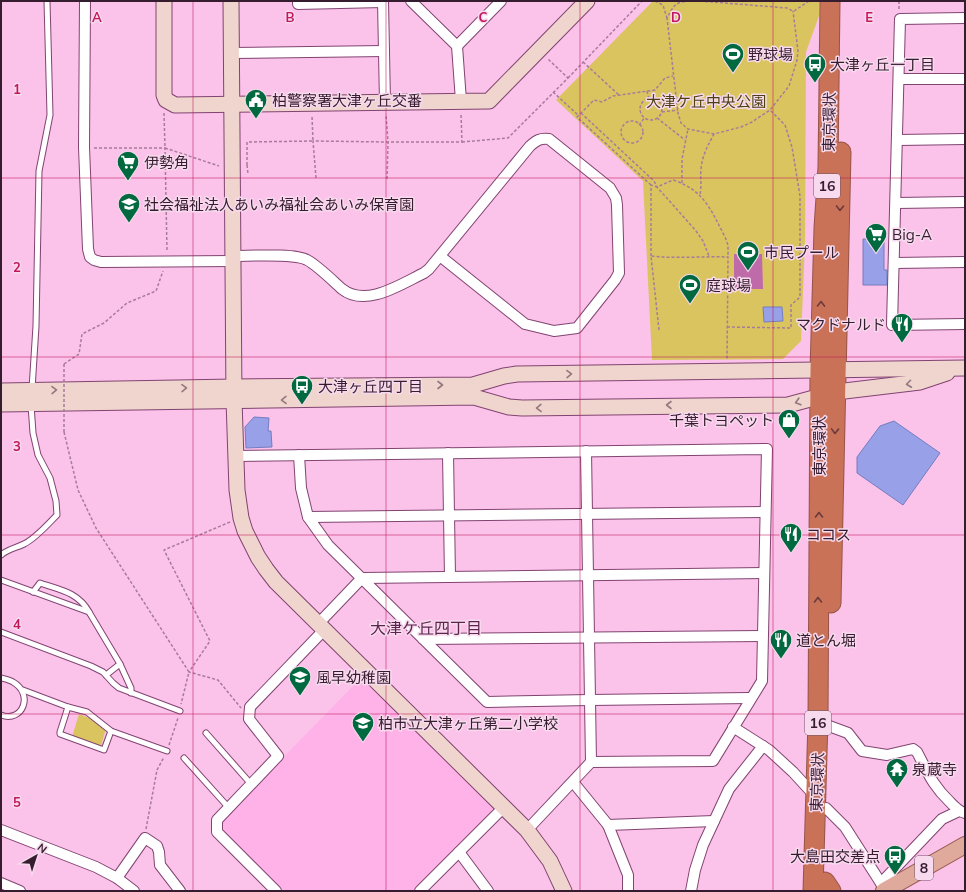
<svg xmlns="http://www.w3.org/2000/svg" width="966" height="892" font-family="Mulish,'Noto Sans JP',sans-serif">
<rect width="100%" height="100%" fill="#fbc2ea"/>
<polygon fill="#feb2e8" points="361,678 496,809 415,891 284,891 220,828 221,821"/>
<g fill="#d9c45f">
<polygon points="653,1 819,1 819,16 806,52 805,241 801,341 783,359 652,360 643,181 556,100"/>
<polygon points="79,714 99,722 106,728 101,746 72,737"/>
</g>
<polygon fill="#bf6aa9" points="734,254 762,254 763,289 734,289"/>
<g fill="#98a1e7" stroke="#747dc0">
<polygon points="863,239 884,239 884,270 887,270 887,285 863,285"/>
<polygon points="763,307 782,307 783,321 764,322"/>
<polygon points="254,417 269,418 268,431 271,431 272,447 246,448 245,427"/>
<polygon points="894,421 940,453 903,505 857,473 857,457 880,426"/>
</g>
<g fill="none" stroke-linecap="round" stroke-linejoin="round">
<g stroke="#814471" stroke-width="7">
<g id="lane">
<polyline points="32,389 36,326 39,171 50,115 47,1"/>
<path d="M1,555C8,549 16,548 24,544C36,538 47,525 57,515L56,501L50,478L38,455L33,433L31,405"/>
<polyline points="1,580 89,612 120,664 131,688 131,693"/>
<path d="M33,592L40,583C60,590 78,592 89,612"/>
<polyline points="1,632 91,666 103,672 113,683 119,688 180,711"/>
<polyline points="106,675 120,664"/>
<path d="M1,678C5,679 10,680 13,682C34,694 23,723 1,715"/>
<polyline points="23,690 68,707 87,712 111,731 167,751"/>
<polyline points="68,707 60,732 60,734 104,750 111,731"/>
<polyline points="206,733 251,784"/>
<polyline points="184,758 229,808"/>
</g>
</g>
<g stroke="#814471" stroke-width="12">
<g id="street">
<polyline points="85,1 84,147 88,249 90,257 94,260 101,262 234,261"/>
<polyline points="298,1 298,4 383,2"/>
<polyline points="383,1 385,103"/>
<polyline points="411,1 457,46 461,101"/>
<polyline points="965,18 900,19 892,325 965,324"/>
<polyline points="457,46 501,1"/>
<polyline points="231,53 384,51"/>
<polyline points="899,79 965,79"/>
<polyline points="898,140 965,139"/>
<polyline points="896,203 965,202"/>
<path d="M234,256C250,256 295,253 307,260C317,265 333,281 342,289C366,308 401,284 424,273L429,269L530,146C537,140 540,138 549,139L610,188L616,198L617,205L619,273L615,280L577,328L554,331L525,324L440,256"/>
<polyline points="894,263 965,262"/>
<polyline points="448,453 450,577"/>
<polyline points="299,455 301,488 308,517 328,545 487,702 590,700 750,698"/>
<polyline points="236,456 767,449 762,681 713,761 591,762"/>
<polyline points="308,517 765,512"/>
<polyline points="318,624 362,578 764,573"/>
<polyline points="423,639 762,636"/>
<path d="M829,726L848,733L862,751L887,755L913,749L917,752C928,773 933,786 950,802C955,807 958,811 965,813"/>
<polyline points="733,727 769,750 793,772 815,796"/>
<polyline points="573,782 608,825 628,875 628,891"/>
<polyline points="826,808 845,827 884,888"/>
<polyline points="608,825 714,821"/>
<polyline points="1,830 96,867 117,878 134,891"/>
<polyline points="527,830 591,762 586,451"/>
<polyline points="459,852 488,891"/>
<polyline points="117,878 145,838 157,846 159,852 160,865 180,891"/>
<polyline points="1,883 20,891"/>
<polyline points="881,883 942,819 959,811"/>
<polyline points="276,891 217,832 217,820 278,756 249,719 250,707 324,630"/>
<polyline points="420,891 504,807"/>
<polyline points="691,891 695,870 703,845 729,789 763,746"/>
</g>
</g>
<g stroke="#814471" stroke-width="17">
<g id="secondary">
<polyline points="164,1 164,95 166,100 175,105 489,101 587,1"/>
<polyline points="231,1 234,400 237,490 241,518 245,531 258,557 266,569 276,582 527,830 550,861 564,891"/>
<polyline points="1,391 235,387 473,385 504,376 517,374 965,368"/>
<polyline points="1,404 474,397 509,407 522,408 788,405 836,392 920,382 947,373"/>
</g>
</g>
<g stroke="#96544a" stroke-width="18">
<polyline id="primary" points="884,891 965,845"/>
</g>
<g stroke="#96544a" stroke-width="21">
<g id="highway">
<polyline points="831,603 841,152"/>
<polyline points="825,882 831,891"/>
<polyline points="813,891 818,720 820,371 824,228 828,167 830,1"/>
</g>
</g>
<g stroke="#a77b9a" stroke-width="1.5" stroke-dasharray="3 2" stroke-linecap="butt">
<polyline points="655,1 663,5 667,18"/>
<path d="M690,1C675,2 674,5 667,18L678,113L681,123L688,129L714,134L741,127L752,122L770,110L789,86L797,60L798,51L793,11"/>
<polyline points="700,1 787,8 793,11"/>
<polyline points="899,9 899,1"/>
<polyline points="794,11 809,1"/>
<polyline points="583,62 620,96"/>
<polyline points="568,78 642,1"/>
<polyline points="647,91 649,99"/>
<polyline points="553,92 578,115"/>
<circle cx="651" cy="109" r="11"/>
<polyline points="662,112 678,110"/>
<polyline points="164,113 165,148 219,166"/>
<polyline points="581,113 654,181 657,187 696,231 703,241 709,256"/>
<polyline points="657,118 685,140"/>
<circle cx="632" cy="132" r="11"/>
<polyline points="639,125 645,117"/>
<polyline points="462,142 508,138 568,78 548,59"/>
<polyline points="94,148 165,148 167,251"/>
<polyline points="247,165 247,142 313,141 312,116"/>
<polyline points="247,165 248,174"/>
<polyline points="316,178 313,141 388,142 386,114"/>
<polyline points="387,179 388,142 462,142 461,114"/>
<polyline points="682,183 682,159 688,129"/>
<polyline points="651,185 577,117 594,100 602,102 613,96 655,90 665,78 673,76"/>
<path d="M700,194C702,186 700,178 701,169C702,156 708,145 714,134"/>
<path d="M651,256V185L657,187L673,180C704,190 711,210 725,237L728,245V257"/>
<polyline points="727,327 791,328 791,305 800,297 800,196 792,147 785,125 770,110"/>
<path d="M659,330L651,256C677,259 703,256 728,257L727,360"/>
<polyline points="64,364 79,354 82,334 104,323 127,303 156,291 163,271"/>
<polyline points="64,432 78,490 96,528 189,672 181,704"/>
<polyline points="230,522 164,550 210,641 189,672 218,680 241,708"/>
<polyline points="169,745 178,718"/>
<polyline points="146,829 157,770 164,757"/>
</g>
<use href="#lane" stroke="#fff" stroke-width="5"/>
<use href="#street" stroke="#fff" stroke-width="10"/>
<use href="#secondary" stroke="#efd5cd" stroke-width="15"/>
<use href="#primary" stroke="#dfaa9b" stroke-width="16"/>
<use href="#highway" stroke="#ca7258" stroke-width="19"/>
<polyline stroke="#a77b9a" stroke-width="1.5" stroke-dasharray="3 2" stroke-linecap="butt" points="64,364 64,432"/>
</g>
<defs><path id="oneway-chevron" d="M-2-3.5L2.5 0L-2 3.5" fill="none" stroke-width="1.6" stroke-linecap="round" stroke-linejoin="round"/></defs>
<g stroke="#6a3a3d">
<use href="#oneway-chevron" transform="translate(840 208) rotate(91)"/>
<use href="#oneway-chevron" transform="translate(821 304) rotate(-89)"/>
<use href="#oneway-chevron" transform="translate(835 431) rotate(92)"/>
<use href="#oneway-chevron" transform="translate(819 515) rotate(-90)"/>
<use href="#oneway-chevron" transform="translate(818 600) rotate(-90)"/>
</g>
<g stroke="#92787e">
<use href="#oneway-chevron" transform="translate(569 374) rotate(-1)"/>
<use href="#oneway-chevron" transform="translate(909 384) rotate(173)"/>
<use href="#oneway-chevron" transform="translate(440 385)"/>
<use href="#oneway-chevron" transform="translate(184 388) rotate(-1)"/>
<use href="#oneway-chevron" transform="translate(54 390) rotate(-1)"/>
<use href="#oneway-chevron" transform="translate(284 400) rotate(179)"/>
<use href="#oneway-chevron" transform="translate(798 402) rotate(164)"/>
<use href="#oneway-chevron" transform="translate(669 405) rotate(180)"/>
<use href="#oneway-chevron" transform="translate(539 408) rotate(179)"/>
</g>
<path fill="none" stroke="#c2185b" stroke-width="1" stroke-opacity="0.55" d="M193,1V891M386,1V891M580,1V891M773,1V891M1,178H965M1,357H965M1,535H965M1,714H965"/>
<defs>
<g id="stadium-pin" transform="scale(1.15)"><path d="M0 17L-7.5 6A9.5 9.5 0 1 1 7.5 6Z" fill="#00693f" stroke="#f7daed"/><path d="M0-5a6.5 5 0 1 0 0 10a6.5 5 0 1 0 0-10ZM-3.5-1.8h7v3.6h-7Z" fill="#fff"/></g>
<g id="bus-pin" transform="scale(1.15)"><path d="M0 17L-7.5 6A9.5 9.5 0 1 1 7.5 6Z" fill="#00693f" stroke="#f7daed"/><path d="M-5-6H5V4H4V6H2V4H-2V6H-4V4H-5ZM-3.5-4V0h7V-4ZM-3.5 1.2v1.5H-2V1.2ZM2 1.2v1.5H3.5V1.2Z" fill="#fff"/></g>
<g id="civic-pin" transform="scale(1.15)"><path d="M0 17L-7.5 6A9.5 9.5 0 1 1 7.5 6Z" fill="#00693f" stroke="#f7daed"/><path d="M-.6-6.5H3V-4.5H.6V-3L4-1V1h2V6H-6V1h2V-1L-.6-3ZM-1.2 2.5V6h2.4V2.5Z" fill="#fff"/></g>
<g id="supermarket-pin" transform="scale(1.15)"><path d="M0 17L-7.5 6A9.5 9.5 0 1 1 7.5 6Z" fill="#00693f" stroke="#f7daed"/><path d="M-6-5.5h2.5l.6 2H6L4.5 2H-2.5L-4.4-4H-6ZM-1.5 3.2a1.3 1.3 0 1 0 .1 0ZM3 3.2a1.3 1.3 0 1 0 .1 0Z" fill="#fff"/></g>
<g id="school-pin" transform="scale(1.15)"><path d="M0 17L-7.5 6A9.5 9.5 0 1 1 7.5 6Z" fill="#00693f" stroke="#f7daed"/><path d="M0-5L7-2L0 1L-7-2ZM-4 1L0 2.5L4 1V4Q0 6-4 4Z" fill="#fff"/></g>
<g id="restaurant-pin" transform="scale(1.15)"><path d="M0 17L-7.5 6A9.5 9.5 0 1 1 7.5 6Z" fill="#00693f" stroke="#f7daed"/><path d="M-5-6h1v4h1v-4h1v4h1v-4h1v5L-1.5 .5V6h-2V.5L-5-1ZM5-6V6H3V1.5H1.5Q1.5-4 5-6Z" fill="#fff"/></g>
<g id="shop-pin" transform="scale(1.15)"><path d="M0 17L-7.5 6A9.5 9.5 0 1 1 7.5 6Z" fill="#00693f" stroke="#f7daed"/><path d="M-5-2.5h2.3a2.7 3.5 0 0 1 5.4 0H5L5.5 6h-11ZM-1.5-2.5h3a1.5 2.3 0 0 0-3 0Z" fill="#fff"/></g>
<g id="temple-pin" transform="scale(1.15)"><path d="M0 17L-7.5 6A9.5 9.5 0 1 1 7.5 6Z" fill="#00693f" stroke="#f7daed"/><path d="M0-6L5-2H3V0L6.5 2.5H4V6H1.5V3h-3V6H-4V2.5H-6.5L-3 0V-2H-5Z" fill="#fff"/></g>
</defs>
<g fill-rule="evenodd">
<use href="#stadium-pin" x="733" y="54"/>
<use href="#bus-pin" x="815" y="64"/>
<use href="#civic-pin" x="256" y="100"/>
<use href="#supermarket-pin" x="128" y="162"/>
<use href="#school-pin" x="129" y="204"/>
<use href="#supermarket-pin" x="876" y="234"/>
<use href="#stadium-pin" x="748" y="252"/>
<use href="#stadium-pin" x="690" y="285"/>
<use href="#restaurant-pin" x="902" y="324"/>
<use href="#bus-pin" x="302" y="386"/>
<use href="#shop-pin" x="789" y="420"/>
<use href="#restaurant-pin" x="791" y="534"/>
<use href="#restaurant-pin" x="781" y="640"/>
<use href="#school-pin" x="300" y="677"/>
<use href="#school-pin" x="363" y="723"/>
<use href="#temple-pin" x="897" y="769"/>
<use href="#bus-pin" x="895" y="856"/>
</g>
<g text-anchor="middle" dominant-baseline="central" stroke-width="3" stroke-linejoin="round" paint-order="stroke">
<g fill="#f7daed" stroke="#705568" stroke-width="1">
<rect x="814" y="174" width="26" height="24" rx="3"/>
<rect x="805" y="711" width="26" height="24" rx="3"/>
<rect x="915" y="856" width="18" height="24" rx="3"/>
</g>
<g font-size="14" font-weight="bold" fill="#361c2f">
<text x="827" y="186">16</text>
<text x="818" y="723">16</text>
<text x="924" y="868">8</text>
</g>
<g font-size="15" fill="#361c2f" stroke="#f7daed" text-anchor="start">
<text x="748" y="54">野球場</text>
<text x="830" y="64">大津ヶ丘一丁目</text>
<text x="272" y="100">柏警察署大津ヶ丘交番</text>
<text x="144" y="162">伊勢角</text>
<text x="144" y="204">社会福祉法人あいみ福祉会あいみ保育園</text>
<text x="892" y="234">Big-A</text>
<text x="764" y="252">市民プール</text>
<text x="706" y="285">庭球場</text>
<text x="886" y="324" text-anchor="end">マクドナルド</text>
<text x="318" y="386">大津ヶ丘四丁目</text>
<text x="774" y="420" text-anchor="end">千葉トヨペット</text>
<text x="806" y="534">ココス</text>
<text x="796" y="640">道とん堀</text>
<text x="316" y="677">風早幼稚園</text>
<text x="378" y="723">柏市立大津ヶ丘第二小学校</text>
<text x="912" y="769">泉蔵寺</text>
<text x="880" y="856" text-anchor="end">大島田交差点</text>
</g>
<g font-size="15" fill="#4a4011" stroke="#f7daed">
<text x="706" y="101">大津ケ丘中央公園</text>
</g>
<g font-size="15" fill="#361c2f" stroke="#f7daed">
<text transform="translate(829 122) rotate(-89)">東京環状</text>
<text transform="translate(819 446) rotate(-90)">東京環状</text>
<text transform="translate(817 782) rotate(-88)">東京環状</text>
</g>
<g font-size="16" fill="#5e2450" stroke="#f7daed">
<text x="426" y="628">大津ケ丘四丁目</text>
</g>
</g>
<g font-size="13" text-anchor="middle" font-weight="bold" fill="#c2185b" stroke="#f7daed" stroke-width="3" stroke-linejoin="round" paint-order="stroke">
<text x="97" y="22">A</text>
<text x="290" y="22">B</text>
<text x="483" y="22">C</text>
<text x="676" y="22">D</text>
<text x="869" y="22">E</text>
<text x="17" y="94">1</text>
<text x="17" y="272">2</text>
<text x="17" y="451">3</text>
<text x="17" y="629">4</text>
<text x="17" y="807">5</text>
</g>
<rect width="966" height="892" fill="none" stroke="#361c2f" stroke-width="4"/>
<g transform="translate(36 856) rotate(39)" stroke="#f7daed" stroke-width="3" paint-order="stroke">
<path d="M0-3L7 15L0 10L-7 15Z" fill="#361c2f"/>
<text y="-6" font-size="11" font-weight="bold" text-anchor="middle" fill="#361c2f">N</text>
</g>
</svg>
